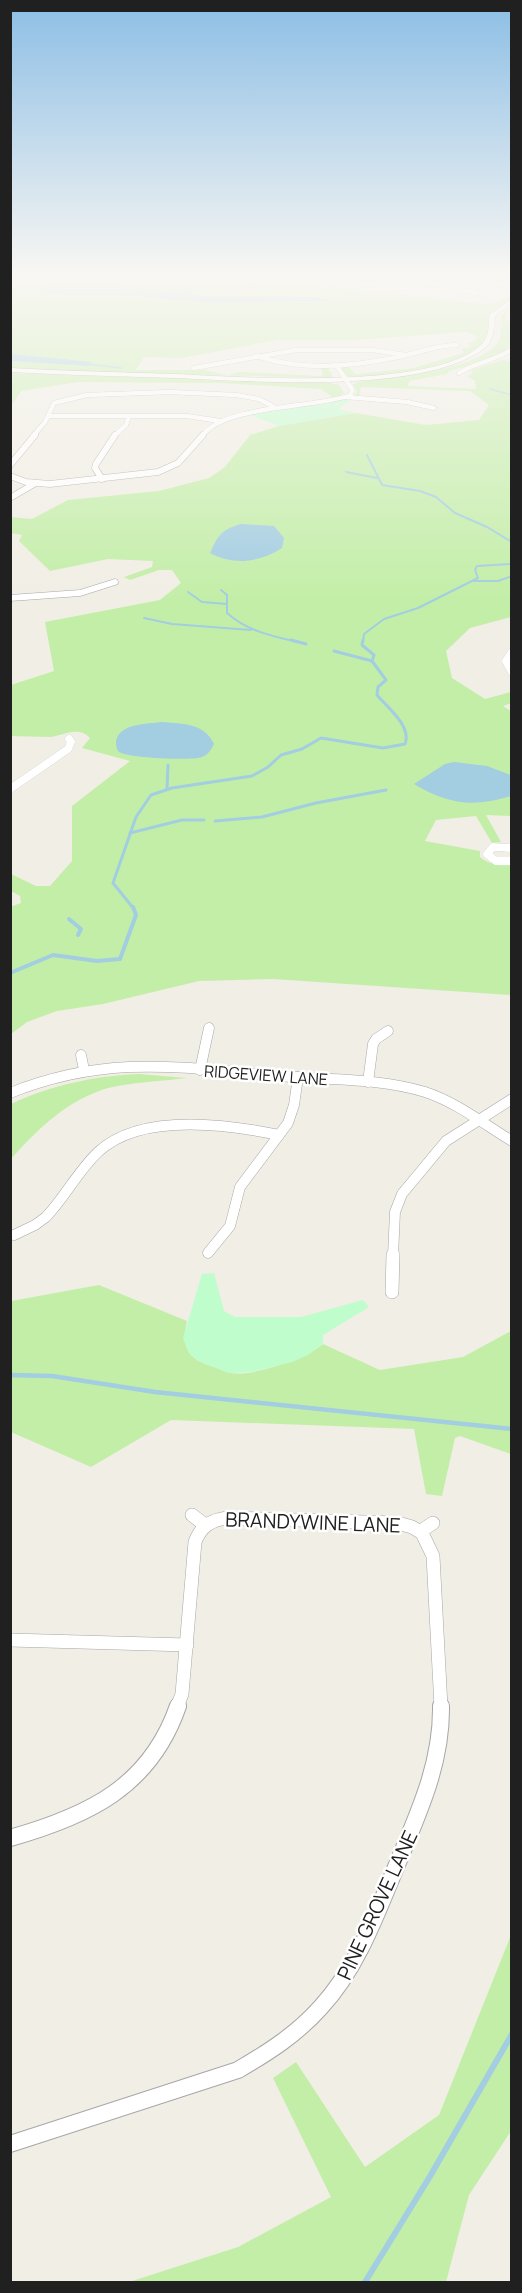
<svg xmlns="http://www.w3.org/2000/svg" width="522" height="2293" font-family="Manrope,sans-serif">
<rect width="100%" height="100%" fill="#f1eee5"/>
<g fill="#c3eea8">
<path d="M10,277H214L290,282L485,304L495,303L511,295L512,298L492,313C490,323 491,336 483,344C460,368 377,379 345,376L340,367L348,366L355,374H359L413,368L464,353L461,349L471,347L467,343L475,341L477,336L466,332L355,340H277L182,358L144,357L136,370H205L227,375L240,372L320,376L323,375L321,367L328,368L333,377L327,378L22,370L11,369Z"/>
<path d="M511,305L505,320L511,321V345C493,361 472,365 449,371L447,374L409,381L408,386L476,389L475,381L467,376L472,374L471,370L502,360L511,361V617L470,628L446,651L452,678L485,699L511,692V703L503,706L511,711V816L486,815L501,842L492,843L476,816L436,820L425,841L480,851V857C490,865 500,866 511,865V995L273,979L199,981L103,1004L57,1011L27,1022L11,1034L10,907L21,903L20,896L11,891V874L36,886H50L72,861V806L130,761L82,748L90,738C78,725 63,736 49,737C37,737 23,736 11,736V685L54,671L45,622L160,600L181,583L172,570H159L130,580L124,577L152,567L153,561L108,559L50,571L19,541L22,535L11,533V517L32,519L68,500L159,491L209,478L225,467L250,435L279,426L355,413L426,425L479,420L489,405L470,391L361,387L359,397L355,395L357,391L353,385L357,382C388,378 484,370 499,340C502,333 500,324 501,316Z"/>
<polygon points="11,373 330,383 339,385 344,393 335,399 321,389 220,383 78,382 21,391 11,406 11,383 14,381 11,379"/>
<path d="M139,1074L187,1078C163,1081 119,1083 99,1091C62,1105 36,1131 11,1159V1104C52,1085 93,1076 139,1074Z"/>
<path d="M99,1285L187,1321C182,1344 185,1356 208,1365C216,1367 223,1371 231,1373C254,1377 304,1358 323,1344L380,1370L463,1357L511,1331V1454L460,1436L455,1438L442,1496L426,1494L414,1429L171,1420L91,1467L11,1432V1301Z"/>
<polygon points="511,1935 511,2131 469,2195 446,2282 129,2282 238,2247 331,2197 273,2078 296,2062 365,2167 439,2115"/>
</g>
<g fill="#c0fdcc">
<polygon points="350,399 353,399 338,409 355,413 279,426 250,415 276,409"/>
<polygon points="214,1273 224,1311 235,1317 301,1317 363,1300 369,1307 323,1335 323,1344 308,1355 292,1362 252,1372 229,1373 198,1361 189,1353 183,1338 202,1274"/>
</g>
<g fill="#a3cde1">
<polygon points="107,287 163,292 188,289 195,291 190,294 206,296 315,297 336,301 211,303 126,295 64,295 35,291 40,288"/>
<polygon points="11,354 91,362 90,366 11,361"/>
<path d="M241,524L274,526L284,538L282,548C260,562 234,566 210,553C218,535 221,530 241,524Z"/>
<path d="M162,722C184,724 204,723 214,744C211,750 208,755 202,757C191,761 129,758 119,752C117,750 116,747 116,743C117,723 148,724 162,722Z"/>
<path d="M454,762L487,766L511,775V796C472,808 448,804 414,784L445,764Z"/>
</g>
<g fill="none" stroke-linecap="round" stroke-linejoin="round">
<g stroke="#a3cde1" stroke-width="1.5">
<polyline points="10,289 42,290"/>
<polyline points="86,364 121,368"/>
<polyline points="490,389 512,395"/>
</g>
<g stroke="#a3cde1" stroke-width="2">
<polyline points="367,455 382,485 420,491 436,497 455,513 487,527 512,542"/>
<polyline points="346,472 377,478"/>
<polyline points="474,581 498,581 512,576"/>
<path d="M221,590L227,595V613C247,631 272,636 297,642"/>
<polyline points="188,592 202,602 227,604"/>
<polyline points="144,618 172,624 251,630"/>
<polyline points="363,642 364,634 384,619 418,608 478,578 475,570 477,566 512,564"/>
</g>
<g stroke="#a3cde1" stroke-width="3">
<polyline points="291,640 306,644"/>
<polyline points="334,651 372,661"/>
<polyline points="167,789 168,765"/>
<polyline points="215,821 262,817 316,803 386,790"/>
<polyline points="130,833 182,820 204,820"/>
<path d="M134,909L113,883L136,817L151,795L172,788L252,776L268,767L281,755L302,749L321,738L383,748L405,744C412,726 387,707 377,695L378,687L386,680L372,661L374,655L362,645L363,640"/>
</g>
<g stroke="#a3cde1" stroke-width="4">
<polyline points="69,919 81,929 78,935"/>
<polyline points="10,973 53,955 97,961 120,959 136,915 133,907"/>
</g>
<polyline stroke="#a3cde1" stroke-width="4.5" points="10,1375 52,1376 155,1392 512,1429"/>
<polyline stroke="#a3cde1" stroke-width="6" points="365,2282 429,2178 512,2034"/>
<g stroke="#a7a7a7" stroke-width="5">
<g id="minor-far5">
<polyline points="316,277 406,289 437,277"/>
<polyline points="460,277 512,287"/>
<polyline points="424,282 476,293"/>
<path d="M256,356C303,371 350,367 398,357C418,353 436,345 457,345"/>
<polyline points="194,368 296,350 373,350 406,355"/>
<path d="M459,373C475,362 496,361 512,349"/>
<polyline points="346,397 407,402 434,408"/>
<polyline points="49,416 187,416 220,421"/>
<polyline points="33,436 45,422 54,403 87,395 170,392 236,395 259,399 276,408"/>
<polyline points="114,436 126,425 129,416"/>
<path d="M202,436C226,404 313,409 351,395L352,389L337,366L333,365"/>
</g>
</g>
<g stroke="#a7a7a7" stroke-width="7">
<g id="minor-far4">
<polyline points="10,465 35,435"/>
<polyline points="10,476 26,482 50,484 158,472 178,463 203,435"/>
<polyline points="102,479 95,468 96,464 115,435"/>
<polyline points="10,498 34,484"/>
<polyline points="10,598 80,593 115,582"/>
</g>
</g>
<g stroke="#a7a7a7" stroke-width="8">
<g id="minor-far3">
<polyline points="512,652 506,661 512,672"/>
<polyline points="10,789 68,749 71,742 69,739"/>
<polyline points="512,848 493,847 487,854 496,861 512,861"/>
</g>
</g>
<g stroke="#a7a7a7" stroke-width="11">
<g id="minor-far2">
<polyline points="81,1055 84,1070"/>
<polyline points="200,1070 209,1028"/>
<polyline points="368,1082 373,1044 376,1039 388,1031"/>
<path d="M10,1093C113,1052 188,1069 293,1077C337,1080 382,1079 425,1092C456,1102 484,1124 512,1141"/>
<path d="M14,1235L35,1225L46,1217C65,1197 78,1171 98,1152C141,1112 226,1124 279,1135"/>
<polyline points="208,1253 230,1226 240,1187 288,1123 294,1105 298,1077"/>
<polyline points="393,1256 395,1212 402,1194 446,1141 512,1099"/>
</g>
</g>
<g stroke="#a7a7a7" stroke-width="14">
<g id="minor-far1">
<polyline points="392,1292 393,1255"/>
<polyline points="192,1515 205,1525"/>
<polyline points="421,1531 433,1523"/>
<polyline points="10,1640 187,1645"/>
<path d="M177,1707L182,1694L195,1542C201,1526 211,1520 227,1518L398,1523L412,1527L422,1533L433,1556L441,1707"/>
</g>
</g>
<g stroke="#a7a7a7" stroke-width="18">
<g id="minor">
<path d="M10,1838C88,1816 150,1787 178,1706"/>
<path d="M10,2144L238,2070C269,2052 297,2034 321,2007C357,1968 376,1915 396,1867C418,1814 442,1764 441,1706"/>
</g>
</g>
<g stroke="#a7a7a7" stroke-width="1">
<path id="tertiary" d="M512,299V303L496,315C493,326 495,340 485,348C424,395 251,381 175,378C120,376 65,375 10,372V368C65,371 120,372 174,374C240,377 436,391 482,344C490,337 488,324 490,314Z"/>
</g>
<use href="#minor-far5" stroke="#fff" stroke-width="4.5"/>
<use href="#minor-far4" stroke="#fff" stroke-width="6"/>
<use href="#minor-far3" stroke="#fff" stroke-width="8"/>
<use href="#minor-far2" stroke="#fff" stroke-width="10"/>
<use href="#minor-far1" stroke="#fff" stroke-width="13"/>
<use href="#minor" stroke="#fff" stroke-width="16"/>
<use href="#tertiary" fill="#fff" fill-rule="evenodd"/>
</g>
<linearGradient id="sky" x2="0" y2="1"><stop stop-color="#8cbee5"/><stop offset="0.46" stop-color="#f9f7f3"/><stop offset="1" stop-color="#f9f7f3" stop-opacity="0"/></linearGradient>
<rect width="522" height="598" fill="url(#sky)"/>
<g text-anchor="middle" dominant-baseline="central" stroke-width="5" stroke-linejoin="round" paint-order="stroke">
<g font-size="16" fill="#202020" stroke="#fff">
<text transform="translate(266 1075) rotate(4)">RIDGEVIEW LANE</text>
</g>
<g font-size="20" fill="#202020" stroke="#fff">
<text transform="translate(313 1522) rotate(2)">BRANDYWINE LANE</text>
<text transform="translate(377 1905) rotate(-65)">PINE GROVE LANE</text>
</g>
</g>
<rect width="522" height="2293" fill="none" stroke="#202020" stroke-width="24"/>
</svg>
